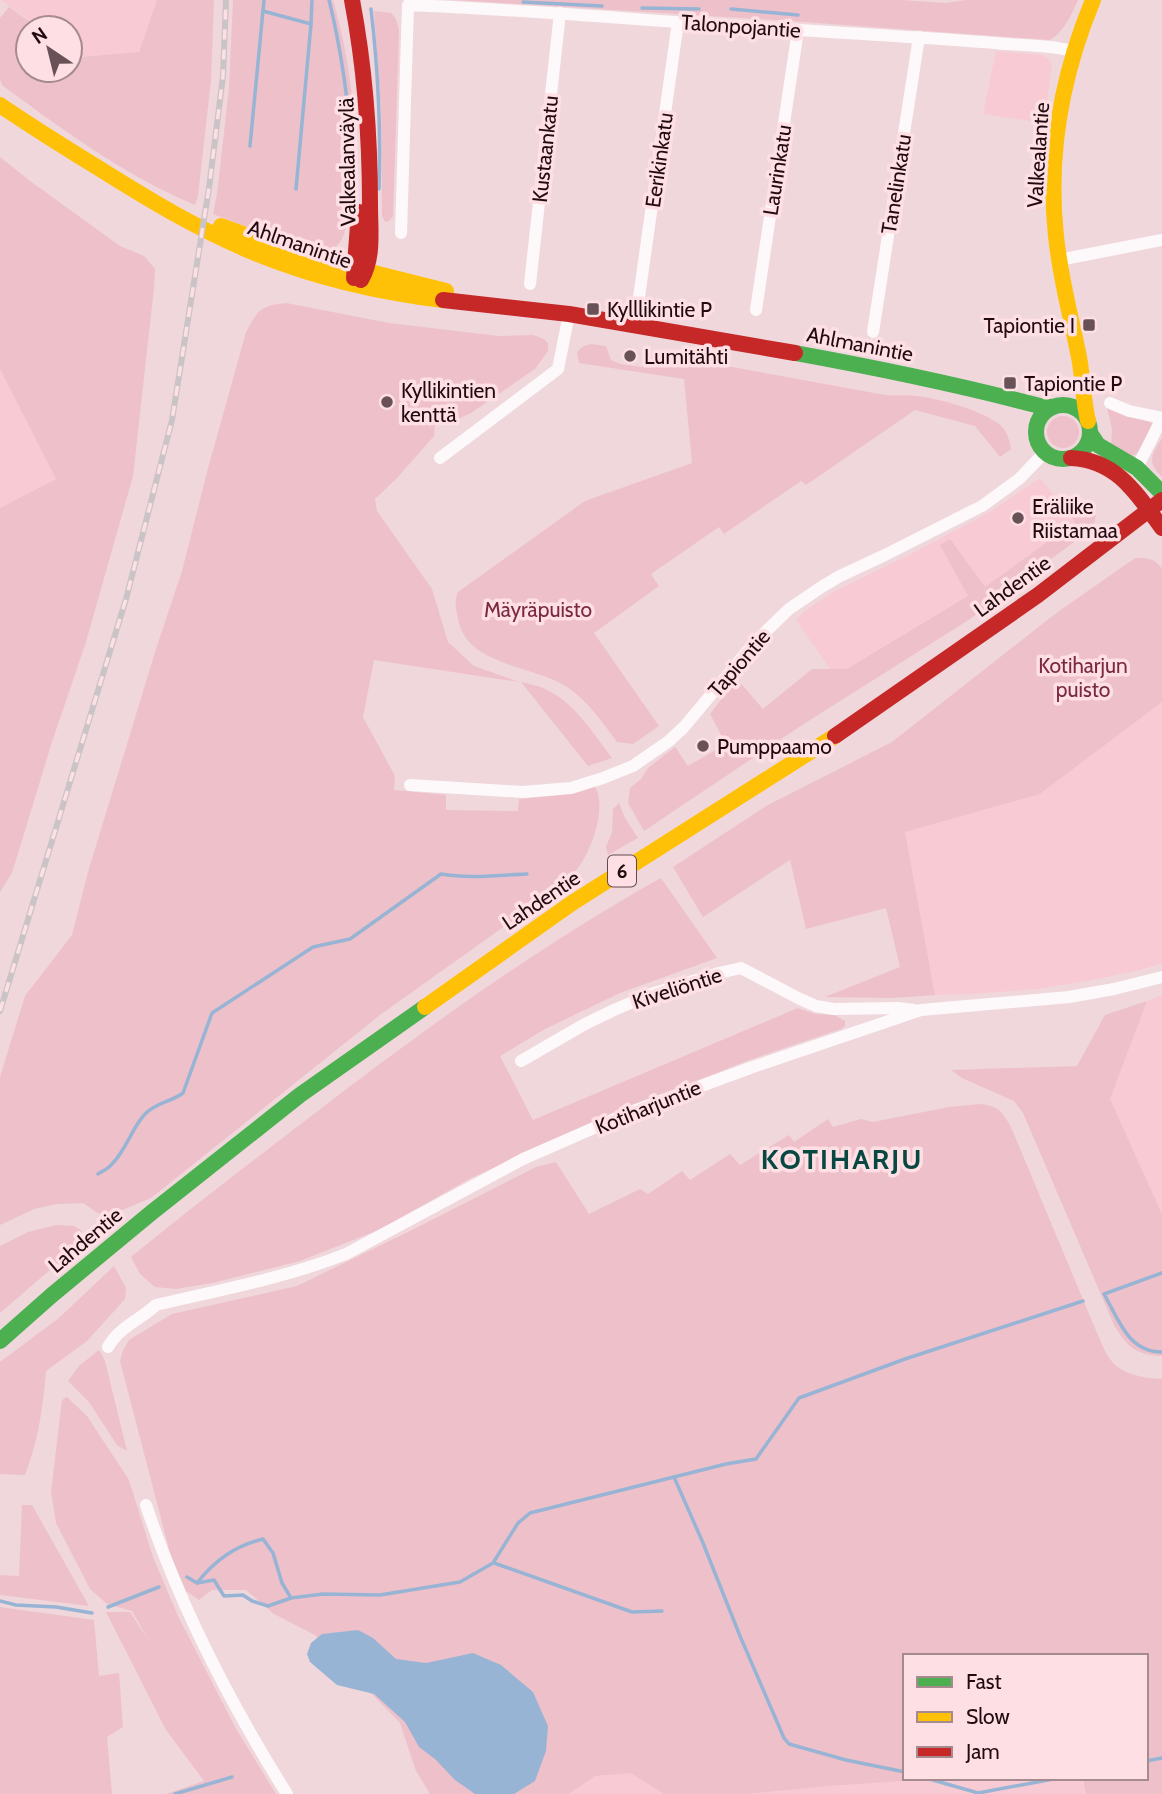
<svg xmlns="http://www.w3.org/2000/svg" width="1162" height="1794" font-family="Cabin,sans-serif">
<rect width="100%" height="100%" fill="#efd7dc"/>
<g fill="#f8cad3">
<polygon points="1,0 157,0 139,52 80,57 70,50 70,28 40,28"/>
<polygon points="996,51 1042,55 1049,59 1052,64 1051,71 1044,123 983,114"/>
<polygon points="0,369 56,479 0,508"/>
<polygon points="1040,478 1075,522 1008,575 837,679 796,620 804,612 833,592 911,554 990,512"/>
<polygon points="1162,702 1162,963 1140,970 1087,981 1036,989 971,994 935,995 905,832 1040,794"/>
<polygon points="1162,995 1162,1214 1110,1099 1147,1001"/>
<polygon points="631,1773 664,1794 569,1794 595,1776"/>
<polygon points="905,1778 1083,1778 1086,1794 731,1794"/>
</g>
<g fill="#eec0ca">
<path d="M157,0H214L211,80L198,196L195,205C124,175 63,130 2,85L0,79V18L9,7L39,28H28V70H70V50L80,57L139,52Z"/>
<path d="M233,0H333C343,36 351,74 353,111C355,144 354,203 344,234C342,241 337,247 330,250C314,255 233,221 213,214L217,194L229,88Z"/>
<path d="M455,0H901L946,3L966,0H1078C1071,15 1065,31 1050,40L804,22Z"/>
<polygon points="374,11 391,13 396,19 399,30 393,216 389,221 385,222 382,216 381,110"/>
<polygon points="0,157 30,181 120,246 144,256 155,269 154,288 133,476 86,642 52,742 12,873 0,892 0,508 56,479 0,369"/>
<path d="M286,303L389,323L499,336L533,335L542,338L548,343V351L535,369L471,413L453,421L435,420L434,436L397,478L375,499L377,511L432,589L448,642L474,666L519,682L374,660L363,717L395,776L394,790L446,795V810L518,811L519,799L561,795L594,785C608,806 592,849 578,868C572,875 565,881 558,888L380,1015L151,1198L108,1216H102L83,1203L57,1204L34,1209L0,1225V1077L25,996L72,935L88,872L156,649L182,571L207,472L246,332C258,310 260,306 286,303Z"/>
<path d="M591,344L606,346L611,360L620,364L642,367L645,355L683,358L885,395C896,396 907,395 918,396C940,399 990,412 1004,429C1008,435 1010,442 1011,449L1000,457L975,426L915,410L806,485L801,481L724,534L719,527L651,574L659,586L594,633L659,726L633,744L617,742C602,722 588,701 567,687C534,665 465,666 458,618C456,609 454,601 458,592L585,501L692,463L684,379L579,363L577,352L582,347Z"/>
<polygon points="1107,408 1152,423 1153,431 1137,453 1132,456 1111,446 1112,429"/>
<circle cx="1063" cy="432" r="16"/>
<path d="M1162,438V477C1146,461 1152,454 1162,438Z"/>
<polygon points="1091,506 1096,514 1094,525 1085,534 970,619 799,727 644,831 628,803 630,788 641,779 648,768 675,747 688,766 726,744 710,714 737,679 763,709 812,669 847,669 968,596 940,545 950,539 985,587 1075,522 1067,511 1080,507"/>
<path d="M1135,558C1147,558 1155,558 1162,569V702L1040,794L905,832L935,995L892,998L825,997L900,967L886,908L806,929L790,860L703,917L673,867L768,805L892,742L1055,614Z"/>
<path d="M521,682C528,684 536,685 543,688C574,701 592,732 612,758L588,766Z"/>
<polygon points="619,803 625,818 638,838 608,855 606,847 612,832 613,809"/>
<path d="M661,878L717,958L620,993L545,1029L500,1056L533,1120L798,1008L815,1014L834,1015L845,1021V1026L841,1029L749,1060L613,1114L469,1179L381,1229L300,1261L212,1283L176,1289L155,1287L140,1274L131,1257C189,1210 247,1165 306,1120C420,1032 536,948 661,878Z"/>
<path d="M1147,1001L1110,1099L1162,1214V1356C1136,1355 1127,1347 1114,1325L1023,1113L1014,1101L962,1078L951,1070L1077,1066L1105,1015Z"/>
<path d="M980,1104C999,1106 1002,1111 1011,1127L1097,1333C1101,1341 1104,1351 1110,1359C1121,1375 1144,1378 1162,1379V1794H1086L1083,1778H1146V1656H905V1778H943L829,1786L746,1794H664L631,1773L595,1776L569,1794H430L416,1771L400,1723L315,1635L274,1614L246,1590H212L199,1600L186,1591L170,1553L120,1361L123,1350L129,1340L172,1314L297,1286L412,1230L536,1167L556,1162L589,1214L640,1189L648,1194L682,1171L690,1180L730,1154L740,1165L789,1135L794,1142L828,1119L833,1127L861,1119L873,1122L949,1107Z"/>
<polygon points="56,1225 74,1226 81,1230 82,1238 73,1250 0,1313 0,1246 28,1232"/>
<path d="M114,1266L126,1288L125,1299L87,1341L46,1371C43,1407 38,1442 25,1475L0,1474V1362L59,1318Z"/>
<polygon points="99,1350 105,1361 127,1451 117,1445 89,1402 68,1381 79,1366"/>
<polygon points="67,1397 87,1416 129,1480 153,1557 178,1616 235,1727 276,1794 166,1794 204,1781 166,1730 106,1612 130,1612 149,1641 132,1611 107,1604 90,1589 56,1523 51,1492 62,1400"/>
<polygon points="22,1505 32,1505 89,1606 0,1595 0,1575 19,1576"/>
<polygon points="0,1607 94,1620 99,1676 119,1673 123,1727 107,1737 112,1794 0,1794"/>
</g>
<polygon fill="#98b4d4" points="358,1630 373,1638 396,1659 426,1663 473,1653 501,1665 533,1692 548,1726 546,1751 535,1781 514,1794 475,1794 455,1780 435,1759 419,1747 405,1722 374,1694 337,1685 310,1662 307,1654 311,1643 322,1634"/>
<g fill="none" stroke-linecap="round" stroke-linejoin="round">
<g stroke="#98b4d4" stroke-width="3.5">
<path d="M329,0C342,52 348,103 353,156"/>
<polyline points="523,2 602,6"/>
<polyline points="642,8 699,9"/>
<path d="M371,9C378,69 381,129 379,189"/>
<polyline points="731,9 798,15"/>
<polyline points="263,11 311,24"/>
<polyline points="250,146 264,0"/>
<polyline points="296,189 311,24 312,0"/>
<path d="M98,1174C102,1171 108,1169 111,1165C126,1151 131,1129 145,1114C155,1103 171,1102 183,1093L212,1013L313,947L350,939L441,874C469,879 498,875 527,874"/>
<path d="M1162,1273L1104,1294C1119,1320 1128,1352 1162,1352"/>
<polyline points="674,1477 703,1543 740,1636 784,1738 789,1744 846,1760 905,1772"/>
<polyline points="494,1563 632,1612 662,1611"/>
<path d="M187,1577L197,1583C215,1560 235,1546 263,1539L273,1553L282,1583L291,1598"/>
<polyline points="197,1583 214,1580 224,1596 243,1595 252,1601 268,1606 291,1598 323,1594 380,1595 460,1582 493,1563 518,1523 530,1513 726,1464 756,1459 799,1398 905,1359 1083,1301"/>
<polyline points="0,1601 16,1605 56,1607 92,1613"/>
<polyline points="108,1607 159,1587"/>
<polyline points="1146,1761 1162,1758"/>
<polyline points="926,1778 978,1793 1059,1778"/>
<polyline points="175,1794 232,1777"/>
</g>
<g stroke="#fdf9fa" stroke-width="12">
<path d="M401,233L408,5C539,10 669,23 799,30C864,34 929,38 995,43C1021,46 1048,44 1073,51"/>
<polyline points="1059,260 1162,240"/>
<polyline points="530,284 560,13"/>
<polyline points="639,297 678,22"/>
<polyline points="756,310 798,30"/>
<polyline points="873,332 919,37"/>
<polyline points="1110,403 1129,411 1162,418"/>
<polyline points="440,458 558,369 569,314"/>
<polyline points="1137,468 1162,418"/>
<polyline points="410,785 523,792 571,788 603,778 633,766 669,741 684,727 755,642 789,609 823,586 840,576 885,555 982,506 1019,479 1045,452"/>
<polyline points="521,1061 585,1024 614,1010 651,994 719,973 741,968 798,998 816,1006 834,1009 898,1008 914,1010"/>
<path d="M108,1347C119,1327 140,1320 156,1305C220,1290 285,1278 346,1254L523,1159L628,1113L750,1068L921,1010L1069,997L1114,989L1162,977"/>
<path d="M146,1505C180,1607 230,1703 287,1794"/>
</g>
<g stroke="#4caf50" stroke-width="16">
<path d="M795,353C878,368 959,385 1040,406L1052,407"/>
<circle cx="1063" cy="432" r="27"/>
<polyline points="1090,433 1098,445 1137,468 1162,493"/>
<polyline points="0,1341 52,1295 151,1213 300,1095 425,1007"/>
</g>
<g stroke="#ffc107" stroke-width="16">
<path d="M0,105C35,129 71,151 108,174C153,202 198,229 248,250C309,276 377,292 443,300"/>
<polyline points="221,226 298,254 446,291"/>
<path d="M1088,421C1083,400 1083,378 1079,357C1071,317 1060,277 1056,236C1047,154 1062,75 1093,0"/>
<polyline points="425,1007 572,903 835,736"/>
</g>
<g stroke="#c62828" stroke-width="16">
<path d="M352,0C365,68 370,136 370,205C370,230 374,258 361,280"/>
<polyline points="354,278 359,212"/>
<polyline points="443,300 569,314 795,353"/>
<path d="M1071,458C1117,460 1137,494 1162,528"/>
<polyline points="835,736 1038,595 1162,500"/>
</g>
<g stroke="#cbc4c6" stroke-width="6">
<polyline id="rail" points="0,1011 126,599 172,420 209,188 223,76 226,0"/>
</g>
<use href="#rail" stroke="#fddfe4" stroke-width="3.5" stroke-dasharray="10" stroke-linecap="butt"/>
</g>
<g fill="#695257" stroke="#fddfe4" stroke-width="2.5">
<rect x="586" y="302" width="14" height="14" rx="3.5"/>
<rect x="1082" y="318" width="14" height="14" rx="3.5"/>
<circle cx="630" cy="356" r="7"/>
<rect x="1003" y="376" width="14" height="14" rx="3.5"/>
<circle cx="387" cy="402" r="7"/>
<circle cx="1018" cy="518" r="7"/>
<circle cx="703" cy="746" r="7"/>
</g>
<g text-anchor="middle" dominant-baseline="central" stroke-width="7" stroke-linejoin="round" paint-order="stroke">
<rect fill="#fddfe4" stroke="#634a50" stroke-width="2" x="608" y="855.5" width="28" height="31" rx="5"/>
<g font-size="19" font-weight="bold" fill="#210a10">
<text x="622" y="871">6</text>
</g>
<g font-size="21" fill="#210a10" stroke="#fddfe4">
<text transform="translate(741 26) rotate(4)">Talonpojantie</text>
<text transform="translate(545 149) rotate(-84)">Kustaankatu</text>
<text transform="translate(1038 155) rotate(-86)">Valkealantie</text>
<text transform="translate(659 160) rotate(-82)">Eerikinkatu</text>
<text transform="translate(347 162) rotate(-91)">Valkealanväylä</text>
<text transform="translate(777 170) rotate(-81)">Laurinkatu</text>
<text transform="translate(896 184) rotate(-81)">Tanelinkatu</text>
<text transform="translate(300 244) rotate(19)">Ahlmanintie</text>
<text transform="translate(860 344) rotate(11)">Ahlmanintie</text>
<text transform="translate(1012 586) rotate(-36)">Lahdentie</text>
<text transform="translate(739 663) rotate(-49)">Tapiontie</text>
<text transform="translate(541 900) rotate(-34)">Lahdentie</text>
<text transform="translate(677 988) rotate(-18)">Kiveliöntie</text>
<text transform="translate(648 1107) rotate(-22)">Kotiharjuntie</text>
<text transform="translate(85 1240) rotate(-40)">Lahdentie</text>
</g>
<g font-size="21" fill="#210a10" stroke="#fddfe4" text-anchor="start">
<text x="607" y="309">Kylllikintie P</text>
<text x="1075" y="325" text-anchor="end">Tapiontie I</text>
<text x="644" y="356">Lumitähti</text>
<text x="1024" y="383">Tapiontie P</text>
<text x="401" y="390">Kyllikintien<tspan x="401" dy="24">kenttä</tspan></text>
<text x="1032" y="506">Eräliike<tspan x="1032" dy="24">Riistamaa</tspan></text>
<text x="717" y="746">Pumppaamo</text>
</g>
<g font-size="21" fill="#7a2941" stroke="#fddfe4">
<text x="538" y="609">Mäyräpuisto</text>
<text x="1083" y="665">Kotiharjun<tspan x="1083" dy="24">puisto</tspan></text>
</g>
<g font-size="28" font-weight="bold" letter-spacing="2" fill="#084742" stroke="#fddfe4">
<text x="842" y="1159">KOTIHARJU</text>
</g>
</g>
<rect x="903" y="1654" width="245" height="126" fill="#fddfe4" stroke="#a58a8f" stroke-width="2"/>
<rect x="917" y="1677" width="35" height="10" fill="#4caf50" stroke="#a58a8f" stroke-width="2"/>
<text x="966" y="1689" font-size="21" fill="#210a10">Fast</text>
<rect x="917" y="1712" width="35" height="10" fill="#ffc107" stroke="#a58a8f" stroke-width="2"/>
<text x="966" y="1724" font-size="21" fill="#210a10">Slow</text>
<rect x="917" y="1747" width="35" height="10" fill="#c62828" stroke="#a58a8f" stroke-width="2"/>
<text x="966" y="1759" font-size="21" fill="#210a10">Jam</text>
<g transform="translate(49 49) rotate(325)"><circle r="33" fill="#fddfe4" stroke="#a58a8f" stroke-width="2"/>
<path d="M0-5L12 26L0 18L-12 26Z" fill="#695257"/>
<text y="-10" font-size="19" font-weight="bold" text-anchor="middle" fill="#210a10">N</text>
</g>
</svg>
